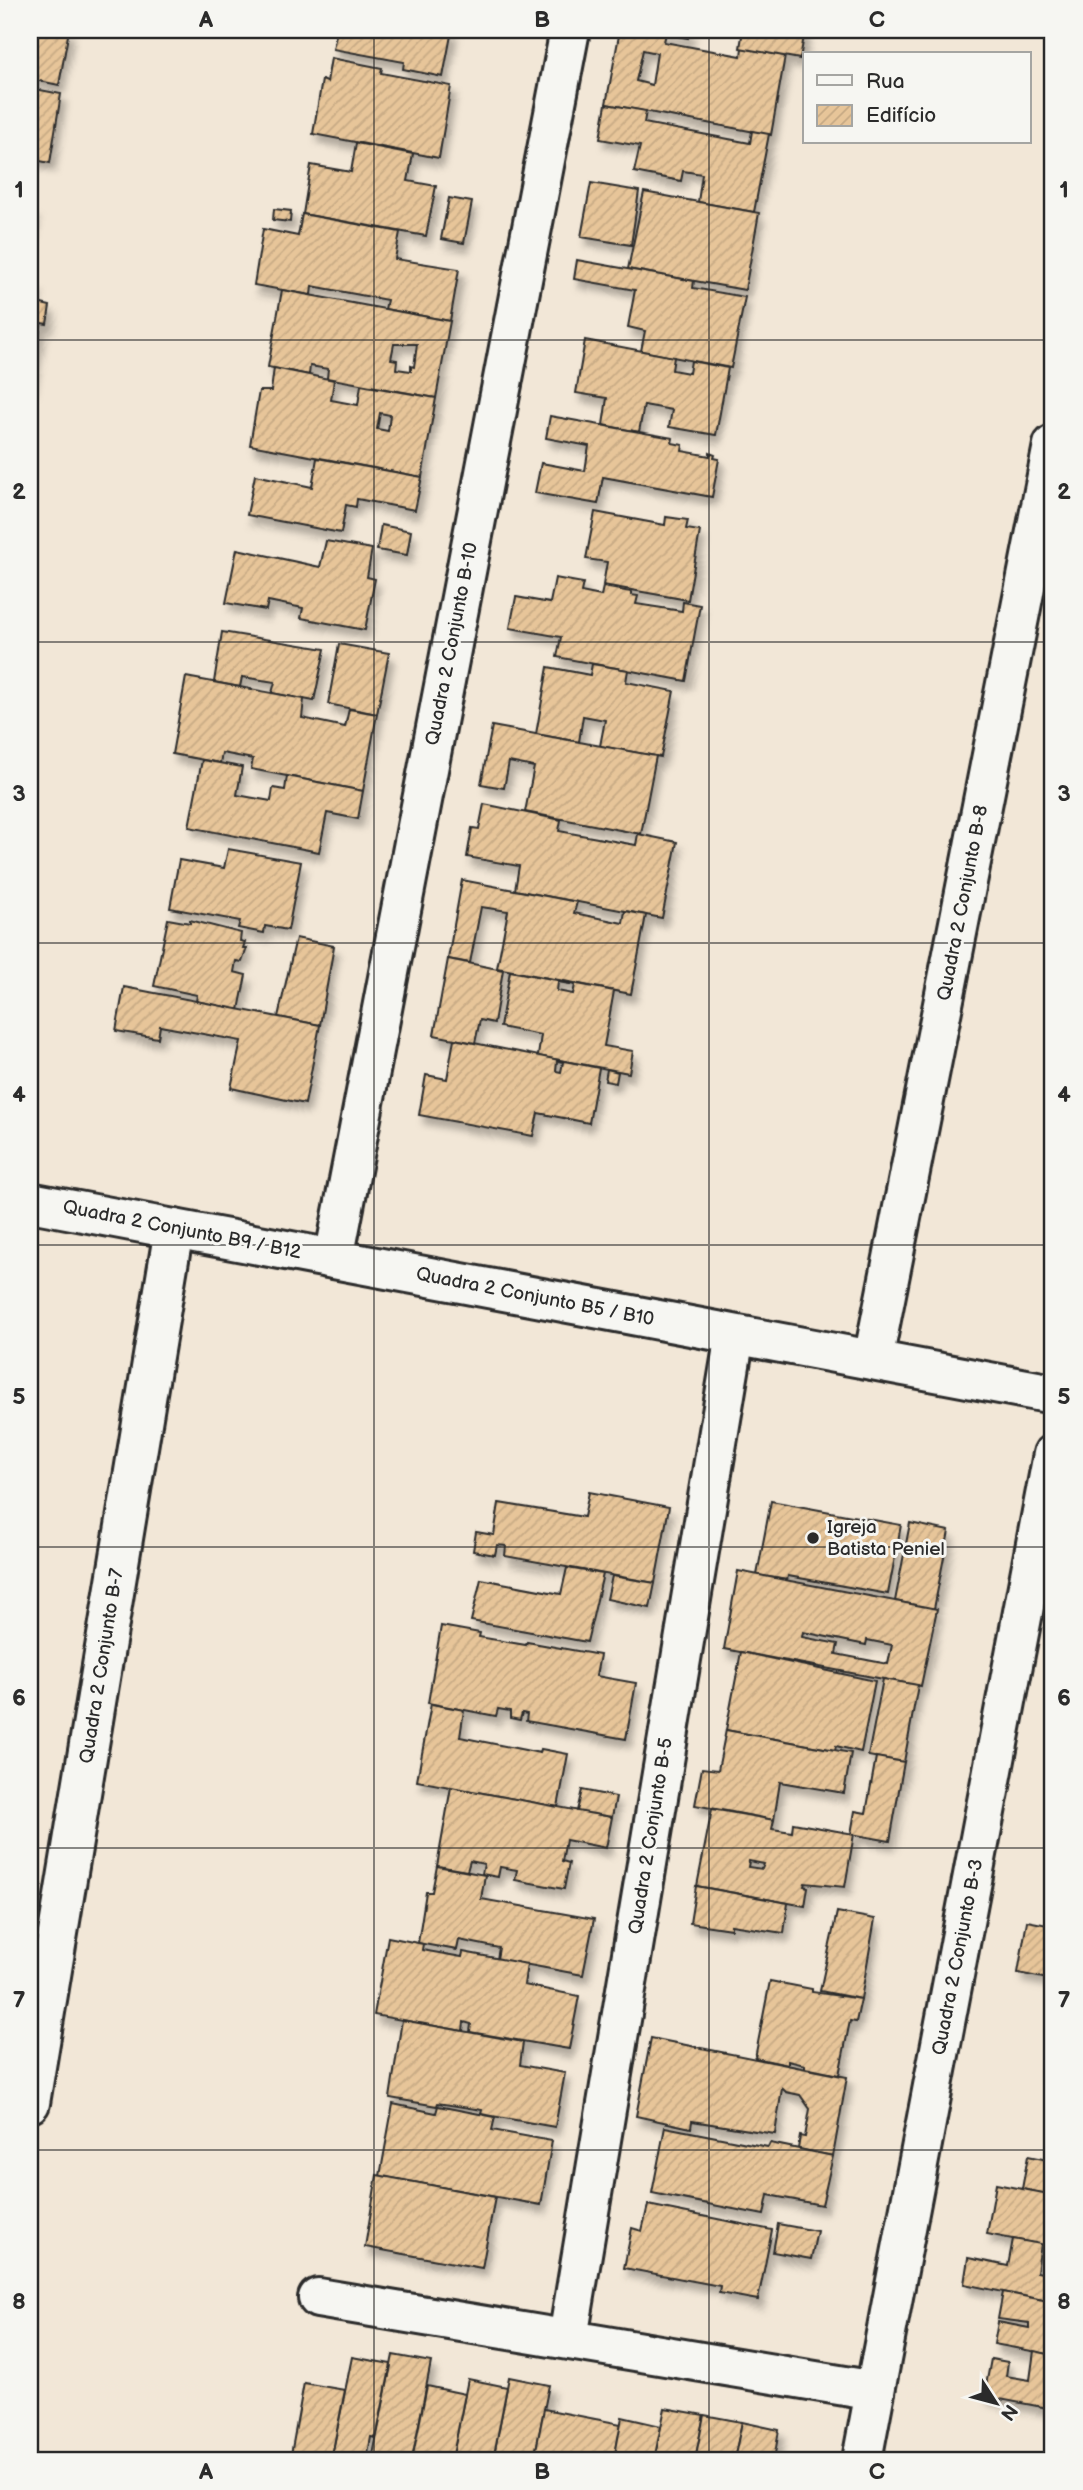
<svg xmlns="http://www.w3.org/2000/svg" width="1083" height="2490" font-family="'Balsamiq Sans',sans-serif">
<defs>
<pattern id="building-hatch" width="6" height="6" patternUnits="userSpaceOnUse" patternTransform="scale(1.75)"><rect width="6" height="6" fill="#e7c599"/><path d="M-1 1l2-2M0 6l6-6M5 7l2-2" fill="none" stroke="#c6a984"/></pattern>
<filter id="shadow"><feDropShadow dx="4.5" dy="8" stdDeviation="3.5" flood-color="#0004"/></filter>
</defs>
<rect width="100%" height="100%" fill="#f2e7d7"/>
<filter id="ink" filterUnits="userSpaceOnUse"><feTurbulence type="fractalNoise" baseFrequency=".0143" numOctaves="2"/><feDisplacementMap in="SourceGraphic" scale="14" xChannelSelector="R" yChannelSelector="G"/><feConvolveMatrix kernelMatrix="1 2 1 2 8 2 1 2 1" color-interpolation-filters="sRGB"/></filter>
<g filter="url(#ink)">
<g fill="url(#building-hatch)" stroke="#2b2b2b" stroke-width="2" fill-rule="evenodd" filter="url(#shadow)">
<polygon points="30,30 69,30 59,85 30,79"/>
<polygon points="337,30 452,30 443,77 403,69 404,62 333,49"/>
<path d="M620,30H645L666,33L664,42L741,56L742,48L785,56L771,135L606,104ZM643,50L657,53L652,85L636,81Z"/>
<polygon points="646,30 690,30 688,38"/>
<polygon points="743,30 805,30 800,59 740,48"/>
<polygon points="331,58 382,68 381,73 451,86 439,158 313,134 322,80 327,82"/>
<polygon points="30,88 61,94 50,163 30,159"/>
<polygon points="606,104 646,111 644,123 750,143 752,131 769,134 754,212 698,202 702,174 683,171 681,181 634,172 640,146 600,139"/>
<polygon points="356,143 413,154 408,181 436,186 426,236 303,214 311,165 351,172"/>
<polygon points="591,183 639,191 631,245 581,237"/>
<polygon points="644,192 759,213 745,290 628,269"/>
<polygon points="449,198 472,202 464,243 441,239"/>
<polygon points="274,209 291,211 290,222 273,220"/>
<polygon points="30,211 34,212 30,234"/>
<polygon points="302,214 400,232 395,259 459,269 450,321 385,309 387,300 312,286 311,295 254,285 263,229 298,236"/>
<polygon points="577,260 694,281 693,288 745,297 731,368 641,351 645,331 628,327 635,290 574,279"/>
<polygon points="30,284 36,285 33,302 50,306 47,324 30,321"/>
<path d="M282,290L450,321L436,398L327,378L328,369L310,366L309,375L268,367ZM394,344H417L414,367L411,366V371L396,369L397,360L391,359Z"/>
<polygon points="30,321 41,323 30,388"/>
<polygon points="585,340 674,357 672,370 689,373 691,361 728,368 716,435 669,427 672,410 644,405 639,432 603,425 607,398 576,393"/>
<path d="M274,368L334,380L331,400L358,405L361,385L436,398L422,477L250,445L259,391H271ZM380,413L390,415L388,431L377,429Z"/>
<polygon points="550,416 673,438 672,443 683,445 682,451 710,456 710,453 715,455 714,458 719,459 712,497 603,477 598,504 535,493 541,463 585,471 589,446 546,438"/>
<polygon points="317,458 422,477 415,510 357,499 356,507 346,505 341,533 247,515 255,475 312,487"/>
<polygon points="595,512 665,525 666,517 688,520 686,529 700,531 688,600 603,585 607,562 586,559"/>
<polygon points="381,525 411,531 407,555 377,550"/>
<polygon points="326,541 372,549 367,577 375,579 365,630 301,618 303,608 268,601 266,610 226,603 237,549 320,567"/>
<polygon points="555,578 583,583 581,592 601,596 603,587 631,592 631,595 638,596 636,604 682,611 683,602 700,605 686,681 557,657 561,637 510,628 516,597 550,603"/>
<polygon points="222,632 325,649 314,701 272,693 275,682 242,677 240,687 214,682"/>
<polygon points="339,644 389,653 377,714 328,704"/>
<polygon points="592,664 628,670 626,682 674,691 661,757 600,746 605,720 583,716 579,742 536,734 548,667 590,675"/>
<polygon points="186,677 304,699 302,718 345,727 349,709 377,714 363,791 251,769 253,759 222,753 220,763 172,754"/>
<polygon points="492,726 656,756 641,834 525,812 534,767 509,762 504,788 481,784"/>
<polygon points="202,760 242,767 237,795 271,801 273,788 285,790 287,776 363,791 358,819 327,813 319,852 189,827"/>
<polygon points="484,804 561,820 559,831 636,845 638,834 677,842 662,918 515,890 519,866 467,857 472,828 479,829"/>
<polygon points="228,849 301,862 288,930 265,926 264,933 238,928 240,921 170,908 179,860 224,868"/>
<polygon points="462,880 577,902 574,913 623,923 625,911 646,915 631,994 497,968 508,911 481,907 470,963 448,959"/>
<polygon points="168,919 190,923 190,920 241,933 240,941 245,942 243,948 247,948 242,962 236,961 234,972 246,975 239,1010 196,1001 197,995 154,986"/>
<polygon points="296,938 334,946 320,1025 278,1017"/>
<polygon points="448,959 503,970 494,1023 480,1020 475,1043 434,1035"/>
<path d="M510,971L614,991L604,1046L633,1051L629,1073L538,1056L541,1035L500,1027ZM558,982L575,985L573,994L557,991Z"/>
<polygon points="124,987 320,1025 305,1104 231,1088 241,1041 160,1026 158,1038 116,1031"/>
<path d="M454,1039L599,1068L589,1123L538,1113L533,1136L419,1115L426,1075L447,1079ZM557,1061L563,1062L561,1072L556,1071Z"/>
<polygon points="607,1069 618,1072 616,1083 605,1081"/>
<polygon points="589,1492 669,1507 655,1583 505,1556 506,1546 497,1545 495,1555 473,1551 476,1532 494,1535 499,1503 584,1517"/>
<polygon points="771,1501 901,1525 888,1594 788,1576 787,1580 757,1575"/>
<polygon points="910,1523 949,1531 934,1609 895,1601"/>
<polygon points="567,1568 603,1574 587,1642 471,1621 481,1579 561,1594"/>
<path d="M738,1571L937,1609L921,1686L724,1649ZM803,1632L866,1645L867,1640L892,1645L888,1664L836,1654L838,1644L802,1637Z"/>
<polygon points="612,1576 655,1583 650,1608 607,1599"/>
<polygon points="441,1626 480,1633 479,1637 526,1645 527,1642 600,1655 596,1676 636,1683 626,1739 526,1721 527,1714 522,1713 520,1720 510,1718 510,1711 498,1709 496,1716 428,1703"/>
<polygon points="741,1652 875,1681 861,1752 836,1746 835,1750 726,1730"/>
<polygon points="883,1679 918,1685 904,1762 868,1756"/>
<polygon points="431,1704 464,1710 460,1737 540,1753 541,1749 568,1754 558,1807 417,1781"/>
<polygon points="726,1730 851,1753 844,1793 780,1782 774,1820 695,1805 702,1768 718,1770"/>
<polygon points="876,1757 904,1762 890,1841 851,1834 855,1811 866,1813"/>
<polygon points="451,1787 612,1817 606,1848 566,1840 562,1861 569,1863 564,1889 515,1880 517,1870 500,1867 498,1877 482,1874 484,1864 470,1861 467,1871 437,1866"/>
<polygon points="582,1790 616,1797 612,1817 577,1811"/>
<path d="M712,1809L774,1820L772,1829L792,1832L793,1823L854,1834L845,1887L805,1883L804,1886L808,1887L805,1906L697,1886ZM749,1861L764,1864L762,1869L748,1867Z"/>
<polygon points="437,1866 485,1875 481,1899 594,1919 583,1975 497,1959 499,1948 459,1940 457,1950 418,1943 426,1892 432,1892"/>
<polygon points="696,1886 788,1903 784,1933 731,1925 731,1929 690,1923"/>
<polygon points="837,1912 875,1919 861,1999 820,1991"/>
<polygon points="1027,1921 1053,1926 1053,1980 1018,1973"/>
<polygon points="388,1937 423,1944 422,1950 462,1957 463,1952 527,1964 524,1985 579,1996 569,2049 470,2032 471,2024 464,2022 463,2031 374,2015"/>
<polygon points="770,1981 812,1989 812,1992 861,1999 856,2022 850,2021 839,2075 805,2068 805,2065 788,2061 788,2065 755,2058"/>
<polygon points="402,2020 523,2042 520,2065 565,2073 555,2127 481,2114 482,2110 438,2103 437,2106 390,2098"/>
<polygon points="1047,2032 1053,2033 1053,2072 1041,2070"/>
<polygon points="651,2038 847,2077 833,2156 798,2149 800,2136 805,2137 810,2109 800,2095 786,2092 782,2088 775,2134 692,2121 691,2128 636,2116"/>
<polygon points="393,2104 436,2113 438,2106 495,2117 492,2130 552,2141 541,2205 380,2176"/>
<polygon points="665,2127 768,2147 770,2143 833,2156 822,2205 768,2195 764,2215 652,2193"/>
<polygon points="1028,2156 1053,2161 1051,2195 1022,2189"/>
<polygon points="377,2175 495,2197 482,2268 365,2247"/>
<polygon points="996,2184 1049,2194 1045,2217 1053,2218 1053,2247 987,2234"/>
<polygon points="648,2205 772,2230 758,2300 719,2293 720,2286 624,2268 632,2228 642,2231"/>
<polygon points="778,2224 817,2231 811,2259 773,2252"/>
<polygon points="1013,2239 1041,2244 1037,2272 1052,2275 1053,2268 1053,2302 964,2284 968,2258 1008,2266"/>
<polygon points="1003,2292 1053,2302 1053,2355 994,2344 998,2322 1029,2328 1029,2323 998,2319"/>
<polygon points="1034,2351 1053,2355 1053,2409 984,2396 991,2359 1008,2362 1006,2376 1030,2380"/>
<polygon points="393,2355 431,2362 412,2460 372,2460"/>
<polygon points="352,2357 391,2364 376,2438 371,2437 367,2460 331,2460"/>
<polygon points="509,2377 549,2385 534,2460 493,2460"/>
<polygon points="468,2379 507,2387 493,2460 452,2460"/>
<polygon points="304,2383 345,2390 331,2460 290,2460"/>
<polygon points="427,2386 465,2394 452,2460 412,2460"/>
<polygon points="665,2408 704,2415 695,2460 654,2460"/>
<polygon points="544,2409 621,2424 614,2460 534,2460"/>
<polygon points="704,2415 742,2422 734,2460 695,2460"/>
<polygon points="622,2417 661,2426 654,2460 614,2460"/>
<polygon points="742,2422 779,2430 774,2460 734,2460"/>
</g>
<g fill="none" stroke-linecap="round" stroke-linejoin="round">
<g stroke="#2b2b2b" stroke-width="44">
<g id="street">
<polyline points="30,1202 1053,1394"/>
<polyline points="334,1259 570,30"/>
<polyline points="873,1360 1053,445"/>
<polyline points="30,2103 174,1229"/>
<polyline points="318,2298 875,2391"/>
<polyline points="568,2338 735,1335"/>
<polyline points="862,2460 1053,1454"/>
</g>
</g>
<use href="#street" stroke="#f6f6f2" stroke-width="38"/>
</g>
</g>
<path fill="none" stroke="#2b2b2b" stroke-width="2" stroke-opacity="0.55" d="M374,30V2460M709,30V2460M30,340H1053M30,642H1053M30,943H1053M30,1245H1053M30,1547H1053M30,1848H1053M30,2150H1053"/>
<circle fill="#2b2b2b" stroke="#f6f6f2" stroke-width="2.5" cx="813" cy="1538" r="7"/>
<g text-anchor="middle" dominant-baseline="central" stroke-width="6" stroke-linejoin="round" paint-order="stroke">
<g font-size="19" fill="#2b2b2b" stroke="#f6f6f2">
<text transform="translate(452 644) rotate(-79)">Quadra 2 Conjunto B-10</text>
<text transform="translate(963 903) rotate(-79)">Quadra 2 Conjunto B-8</text>
<text transform="translate(182 1230) rotate(11)">Quadra 2 Conjunto B9 / B12</text>
<text transform="translate(535 1297) rotate(11)">Quadra 2 Conjunto B5 / B10</text>
<text transform="translate(102 1666) rotate(-81)">Quadra 2 Conjunto B-7</text>
<text transform="translate(651 1836) rotate(-81)">Quadra 2 Conjunto B-5</text>
<text transform="translate(958 1957) rotate(-79)">Quadra 2 Conjunto B-3</text>
</g>
<g font-size="19" fill="#2b2b2b" stroke="#f6f6f2" text-anchor="start">
<text x="827" y="1527">Igreja<tspan x="827" dy="22">Batista Peniel</tspan></text>
</g>
</g>
<rect width="1083" height="2490" fill="none" stroke="#f6f6f2" stroke-width="77"/>
<rect x="803" y="52" width="228" height="91" fill="#f6f6f2" stroke="#a5a5a2" stroke-width="2"/>
<rect x="817" y="75" width="35" height="10" fill="#f6f6f2" stroke="#a5a5a2" stroke-width="2"/>
<text x="866" y="88" font-size="21" fill="#2b2b2b">Rua</text>
<rect x="817" y="105" width="35" height="21" fill="url(#building-hatch)" stroke="#a5a5a2" stroke-width="2"/>
<text x="866" y="122" font-size="21" fill="#2b2b2b">Edifício</text>
<g transform="translate(996 2403) rotate(126)" stroke="#f6f6f2" stroke-width="5" paint-order="stroke">
<path d="M0-5L12 26L0 18L-12 26Z" fill="#2b2b2b"/>
<text y="-10" font-size="19" font-weight="bold" text-anchor="middle" fill="#2b2b2b">N</text>
</g>
<rect x="38" y="38" width="1006" height="2414" fill="none" stroke="#2b2b2b" stroke-width="2.5"/>
<g font-size="23" text-anchor="middle" font-weight="bold" fill="#2b2b2b">
<text x="206" y="27">A</text>
<text x="542" y="27">B</text>
<text x="877" y="27">C</text>
<text x="19" y="197">1</text>
<text x="1064" y="197">1</text>
<text x="19" y="499">2</text>
<text x="1064" y="499">2</text>
<text x="19" y="801">3</text>
<text x="1064" y="801">3</text>
<text x="19" y="1102">4</text>
<text x="1064" y="1102">4</text>
<text x="19" y="1404">5</text>
<text x="1064" y="1404">5</text>
<text x="19" y="1705">6</text>
<text x="1064" y="1705">6</text>
<text x="19" y="2007">7</text>
<text x="1064" y="2007">7</text>
<text x="19" y="2309">8</text>
<text x="1064" y="2309">8</text>
<text x="206" y="2479">A</text>
<text x="542" y="2479">B</text>
<text x="877" y="2479">C</text>
</g>
</svg>
